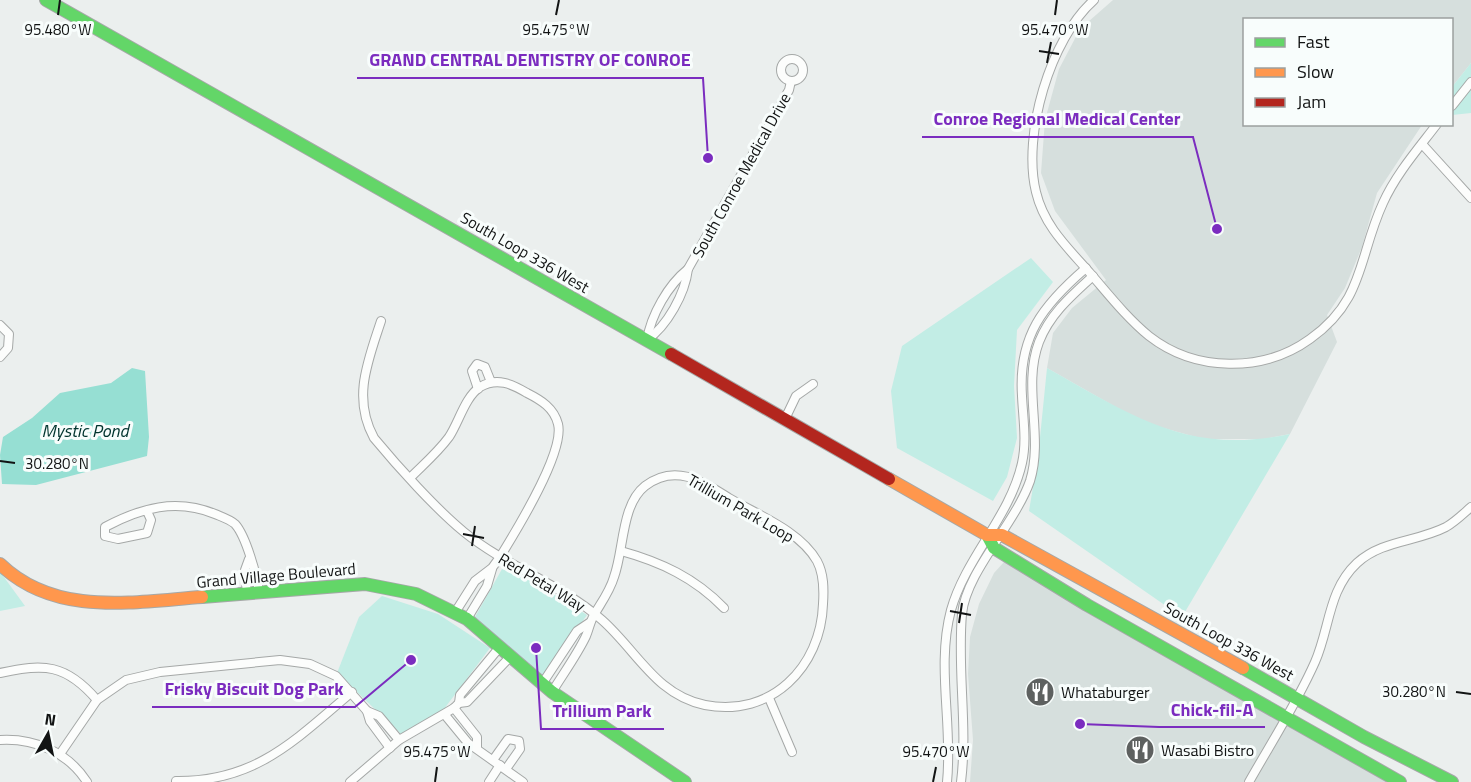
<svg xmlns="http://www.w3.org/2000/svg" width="1471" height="782" font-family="'Titillium Web',sans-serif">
<rect width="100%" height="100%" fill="#ebefee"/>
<g fill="#d6dfdd">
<polygon points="1113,0 1471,0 1471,63 1452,87 1452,20 1244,20 1244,124 1422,125 1377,193 1362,247 1345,288 1327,315 1337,342 1290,434 1264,439 1203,439 1142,422 1047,368 1053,333 1072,308 1106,280 1055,211 1041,173 1045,120 1059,69 1080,29"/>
<polygon points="1004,562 1389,782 970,782 973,740 968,674 970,637 979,604 994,573"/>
</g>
<g fill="#c2ede5">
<polygon points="1471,63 1471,113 1452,115 1452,87"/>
<polygon points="1031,258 1053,282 1017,330 1014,386 1017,438 1007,477 993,501 897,448 891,391 902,346"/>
<path d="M1047,368C1131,415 1188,456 1290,434L1182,617L1029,511L1038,457Z"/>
<polygon points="502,569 534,582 587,615 541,678 475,617"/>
<polygon points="0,571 1,573 25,606 0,611"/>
<polygon points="382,596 438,614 490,648 444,709 401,734 337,673 359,617"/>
</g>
<polygon fill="#96dfd3" points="132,368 145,371 149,437 147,456 36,485 2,484 0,455 3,437 32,418 60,393 111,383"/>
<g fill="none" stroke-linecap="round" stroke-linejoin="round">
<g stroke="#a5a8a7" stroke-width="10">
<g id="street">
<path d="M1094,0C1050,39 1022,135 1036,192C1044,226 1068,248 1090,273C1109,295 1127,318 1149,336C1195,372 1263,373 1310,339C1365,300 1358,257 1383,203C1396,174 1418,149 1437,124"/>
<circle cx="792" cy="70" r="11"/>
<polyline points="1452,106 1471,82"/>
<polyline points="1422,144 1471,198"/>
<path d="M381,321C368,361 352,398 374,438C398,467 436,509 464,532C507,567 561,584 602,620C637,651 656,695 705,705C771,718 821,667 823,604C824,589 824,574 817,561C800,531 758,515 729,498C702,481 675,463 645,486C621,505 624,550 614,577C610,591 601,603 594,615C590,622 589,629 586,636C577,655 563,674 552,692"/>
<polyline points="0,325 9,334 8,348 0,357"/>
<path d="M647,340C667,326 685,294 688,269L789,90L791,81"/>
<path d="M647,340C651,315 668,285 688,269"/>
<polyline points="478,389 472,371 477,364 485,367 491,382"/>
<polyline points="785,419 796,396 813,384"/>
<path d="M411,477C424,464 438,452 449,437C459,422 465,397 480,387C497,377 512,384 527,393C541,400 554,408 558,424C565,452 516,531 500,557L492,568L475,581L456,611"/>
<path d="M147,511L151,520L147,533L118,539L105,536V527C141,508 176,498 215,514C222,517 229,519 235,524C246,536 257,576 259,592"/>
<path d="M621,551C661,562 695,578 724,608"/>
<polyline points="247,594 245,570 249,559"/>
<polyline points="467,619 487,586 492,569"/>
<path d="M0,673C44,663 66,664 97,700"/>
<polyline points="542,684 577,631 589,623"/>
<polyline points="769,698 792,752"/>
<polyline points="459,703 467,702 510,657"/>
<polyline points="454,708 477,737 477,747"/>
<polyline points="367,711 379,716 399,740"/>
<polyline points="445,715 468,743 523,782"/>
<path d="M0,740C34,738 68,752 87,782"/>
<polyline points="60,754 97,700 126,680 160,672 280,660 310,664 336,676 367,711 370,721 390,748"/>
<polyline points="493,760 508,739 519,741 520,749 506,769"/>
<path d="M176,781C256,782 295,740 352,692"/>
<polyline points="350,782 399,740 454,708 459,703 460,695 499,648"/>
<polyline points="489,782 500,765"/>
<path d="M947,782C953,725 936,666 951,610C966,557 1010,517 1022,463C1027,441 1023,418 1022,396C1018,336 1043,305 1086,268"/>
<path d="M961,782C968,726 957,670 962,614C966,572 1015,524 1030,481C1044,436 1022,387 1039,342C1050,314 1071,296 1093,276"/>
<path d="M1249,782C1271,743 1297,703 1315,662C1330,628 1328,590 1357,563C1382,540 1417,542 1446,527C1455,522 1463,514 1471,507"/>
</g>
</g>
<g stroke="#a5a8a7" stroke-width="14">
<g id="fast">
<polyline points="46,0 671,354"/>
<polyline points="987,535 994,548 1087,605 1400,782"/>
<polyline points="202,597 365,584 416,594 467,619 552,692 685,782"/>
<polyline points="1243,668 1364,737 1452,782"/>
</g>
</g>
<g stroke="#a5a8a7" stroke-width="14">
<g id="slow">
<polyline points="889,479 987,535 1002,535 1243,668"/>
<path d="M0,564C55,617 132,602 202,597"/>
</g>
</g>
<g stroke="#a5a8a7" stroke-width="14">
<polyline id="jam" points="671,354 889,479"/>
</g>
<use href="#street" stroke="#fcfdfc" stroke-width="8"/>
<use href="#fast" stroke="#63d668" stroke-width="12"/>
<use href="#slow" stroke="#ff974d" stroke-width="12"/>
<use href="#jam" stroke="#b3261e" stroke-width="12"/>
</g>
<path fill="none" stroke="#121414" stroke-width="2" d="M58,15L60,0M556,15L559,0M1055,15L1057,0M1039,51L1059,54M1047,63L1051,42M0,461L15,463M463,534L484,538M472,546L475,526M950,611L971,615M959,623L962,603M1456,692L1471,694M435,782L437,767M933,782L936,767"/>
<defs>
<g id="restaurant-disc" transform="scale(1.5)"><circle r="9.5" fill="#5e6160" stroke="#f8fdfc"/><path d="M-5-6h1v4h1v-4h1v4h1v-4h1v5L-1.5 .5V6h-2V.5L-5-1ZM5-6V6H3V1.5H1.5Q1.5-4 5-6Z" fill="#fff"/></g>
</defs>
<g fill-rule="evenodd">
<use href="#restaurant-disc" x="1040" y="692"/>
<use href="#restaurant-disc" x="1140" y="750"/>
</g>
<g text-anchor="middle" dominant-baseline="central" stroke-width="6" stroke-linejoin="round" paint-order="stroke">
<g font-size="16" fill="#121414" stroke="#f8fdfc">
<text transform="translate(741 175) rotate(-61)">South Conroe Medical Drive</text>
<text transform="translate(525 252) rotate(30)">South Loop 336 West</text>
<text transform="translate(741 508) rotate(30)">Trillium Park Loop</text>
<text transform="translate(276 575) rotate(-5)">Grand Village Boulevard</text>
<text transform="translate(542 582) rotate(31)">Red Petal Way</text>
<text transform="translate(1229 641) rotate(29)">South Loop 336 West</text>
</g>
<g font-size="16" fill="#121414" stroke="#f8fdfc" text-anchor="start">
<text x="1061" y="692">Whataburger</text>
<text x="1161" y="750">Wasabi Bistro</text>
</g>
<g font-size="18" font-style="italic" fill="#01342e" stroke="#f8fdfc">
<text x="85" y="430">Mystic Pond</text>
</g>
</g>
<g font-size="15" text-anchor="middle" fill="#121414" stroke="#f8fdfc" stroke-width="6" stroke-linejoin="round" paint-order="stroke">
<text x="58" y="35">95.480°W</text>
<text x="556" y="35">95.475°W</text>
<text x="1055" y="35">95.470°W</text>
<text x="57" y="469">30.280°N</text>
<text x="1414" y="697">30.280°N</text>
<text x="437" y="757">95.475°W</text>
<text x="936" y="757">95.470°W</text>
</g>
<path fill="none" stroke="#7b2cbf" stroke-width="2" d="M708 158L703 78H357M1217 229L1193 137H922M411 660L355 707H152M1080 724L1159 727H1265M536 648L541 729H664"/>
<g fill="#7b2cbf" stroke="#f8fdfc" stroke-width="2">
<circle cx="708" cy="158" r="6"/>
<circle cx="1217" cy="229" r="6"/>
<circle cx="411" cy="660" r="6"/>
<circle cx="1080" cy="724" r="6"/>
<circle cx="536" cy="648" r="6"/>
</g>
<g font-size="18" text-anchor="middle" font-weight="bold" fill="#7b2cbf" stroke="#f8fdfc" stroke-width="6" stroke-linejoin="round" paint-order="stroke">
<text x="530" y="66">GRAND CENTRAL DENTISTRY OF CONROE</text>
<text x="1057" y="125">Conroe Regional Medical Center</text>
<text x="254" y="695">Frisky Biscuit Dog Park</text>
<text x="1212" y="716">Chick-fil-A</text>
<text x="602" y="717">Trillium Park</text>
</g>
<rect x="1243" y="18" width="210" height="108" fill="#f8fdfc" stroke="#9ca09f" stroke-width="1.5"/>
<rect x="1255" y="38" width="30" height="9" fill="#63d668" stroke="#9ca09f" stroke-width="1.5"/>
<text x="1297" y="48" font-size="18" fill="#121414">Fast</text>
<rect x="1255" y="68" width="30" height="9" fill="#ff974d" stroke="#9ca09f" stroke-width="1.5"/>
<text x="1297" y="78" font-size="18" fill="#121414">Slow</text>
<rect x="1255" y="98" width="30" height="9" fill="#b3261e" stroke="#9ca09f" stroke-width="1.5"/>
<text x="1297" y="108" font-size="18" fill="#121414">Jam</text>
<g transform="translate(48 734) rotate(9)" stroke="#f8fdfc" stroke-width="4.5" paint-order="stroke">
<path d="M0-4.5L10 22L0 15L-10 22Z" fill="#121414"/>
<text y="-9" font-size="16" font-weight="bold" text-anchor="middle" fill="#121414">N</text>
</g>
</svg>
